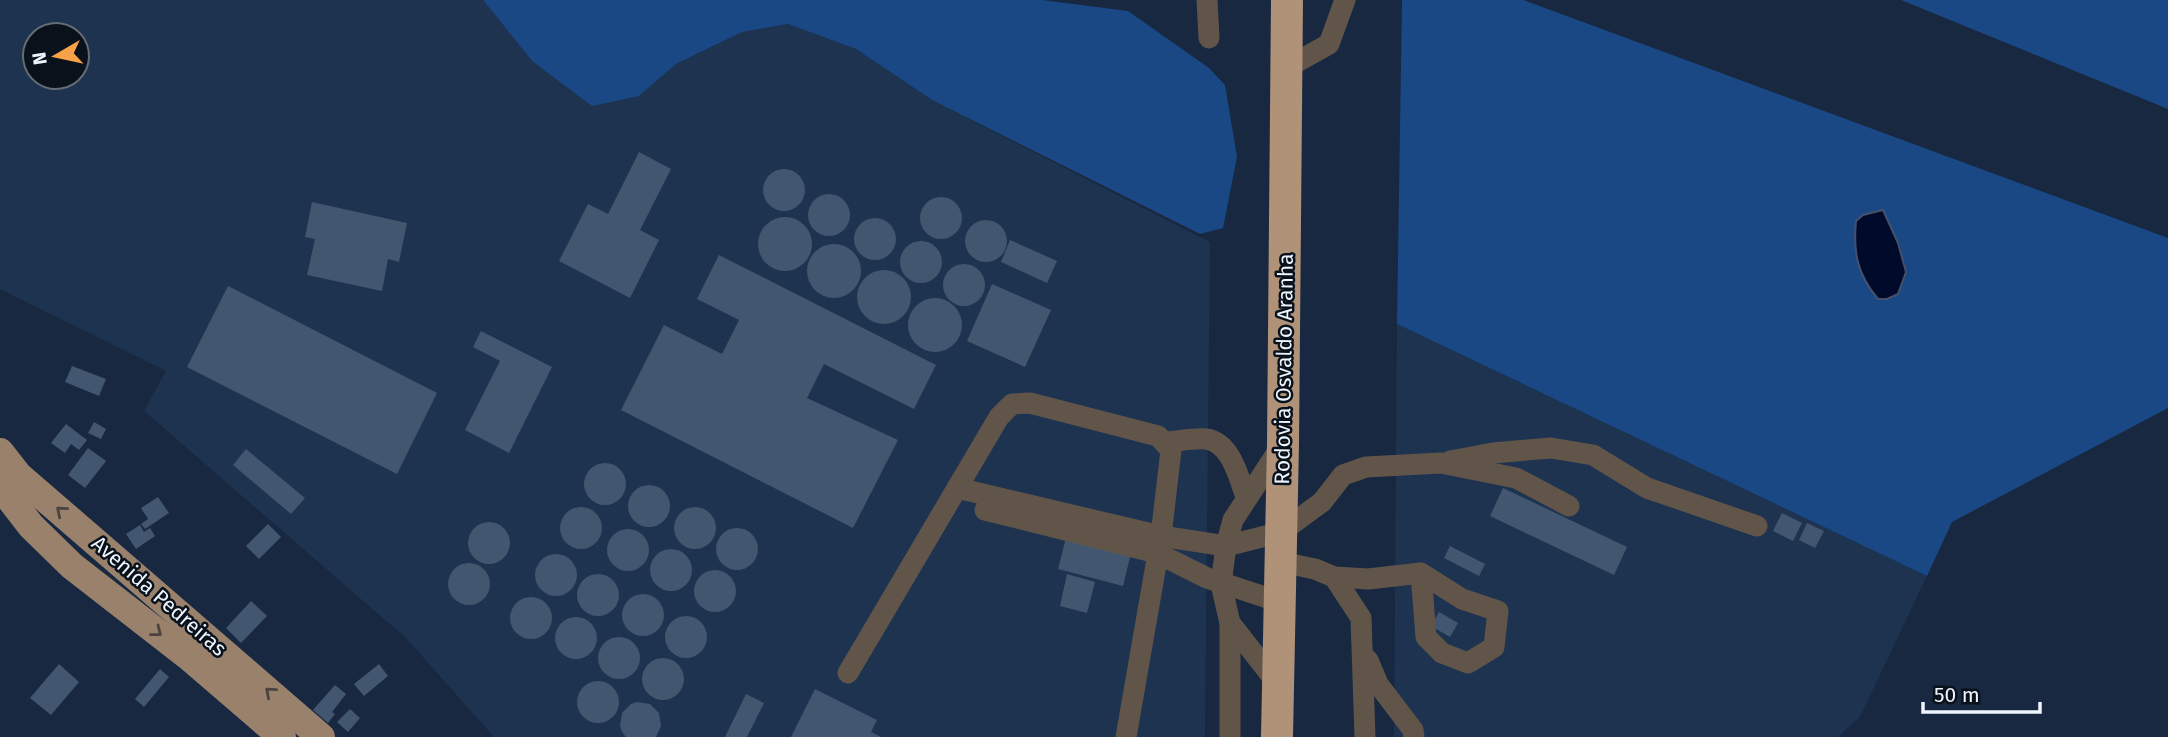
<svg xmlns="http://www.w3.org/2000/svg" width="2168" height="737" font-family="'Fira Sans',sans-serif">
<rect width="100%" height="100%" fill="#172840"/>
<g fill="#1d3350" fill-rule="evenodd">
<path d="M0,0H483L532,61L639,96L676,64L742,32L788,24L856,49L932,100L1210,242L1205,737H494L406,638L144,411L166,371L0,289ZM35,35H77V77H35Z"/>
<polygon points="1397,324 1927,576 1860,717 1838,737 1394,737"/>
</g>
<g fill="#1a4884">
<polygon points="483,0 1042,0 1128,11 1209,68 1225,85 1237,157 1223,228 1200,234 932,100 856,49 788,24 742,32 676,64 639,96 592,106 532,61"/>
<polygon points="1402,0 1523,0 2168,238 2168,408 1952,522 1927,576 1397,324"/>
<polygon points="1901,0 2168,0 2168,109"/>
</g>
<path fill="#000a2b" stroke="#47506a" stroke-width="2" d="M1883,210L1898,243L1906,272L1898,294L1887,299H1878C1857,274 1853,252 1856,221L1863,215Z"/>
<g fill="#435670">
<polygon points="639,152 671,169 640,230 659,240 630,298 559,261 588,204 608,214"/>
<circle cx="784" cy="190" r="21"/>
<circle cx="829" cy="215" r="21"/>
<circle cx="941" cy="218" r="21"/>
<polygon points="312,202 407,223 399,262 388,259 382,291 307,275 315,239 305,237"/>
<circle cx="785" cy="244" r="27"/>
<circle cx="875" cy="239" r="21"/>
<circle cx="986" cy="241" r="21"/>
<polygon points="1010,240 1057,261 1047,283 1001,262"/>
<circle cx="921" cy="262" r="21"/>
<circle cx="834" cy="271" r="27"/>
<polygon points="719,255 936,365 914,409 824,364 807,398 898,440 853,528 621,410 664,325 722,354 739,320 697,299"/>
<circle cx="964" cy="285" r="21"/>
<circle cx="884" cy="297" r="27"/>
<polygon points="992,284 1051,310 1025,367 967,341"/>
<polygon points="228,286 437,393 397,474 187,367"/>
<circle cx="935" cy="325" r="27"/>
<polygon points="481,331 552,367 509,453 465,430 500,361 473,347"/>
<polygon points="72,366 106,379 99,396 65,382"/>
<polygon points="94,422 106,429 101,439 88,433"/>
<polygon points="66,424 87,440 79,450 71,444 65,453 51,443"/>
<polygon points="88,448 106,461 85,488 68,475"/>
<polygon points="246,449 305,498 291,514 233,465"/>
<circle cx="605" cy="484" r="21"/>
<circle cx="649" cy="506" r="21"/>
<polygon points="1503,488 1627,547 1614,575 1490,516"/>
<polygon points="158,497 169,513 145,529 141,524 148,519 141,508"/>
<polygon points="1074,507 1138,524 1123,586 1058,569"/>
<circle cx="695" cy="528" r="21"/>
<circle cx="581" cy="528" r="21"/>
<polygon points="1782,513 1802,523 1793,541 1773,531"/>
<circle cx="489" cy="543" r="21"/>
<polygon points="1807,523 1824,531 1815,548 1799,540"/>
<polygon points="268,524 281,537 259,559 246,546"/>
<polygon points="140,525 144,532 150,528 155,536 136,549 126,534"/>
<circle cx="737" cy="549" r="21"/>
<circle cx="628" cy="550" r="21"/>
<polygon points="1450,546 1485,564 1479,576 1444,558"/>
<circle cx="671" cy="570" r="21"/>
<circle cx="556" cy="575" r="21"/>
<circle cx="469" cy="584" r="21"/>
<circle cx="715" cy="591" r="21"/>
<polygon points="1067,574 1095,582 1087,613 1060,606"/>
<circle cx="598" cy="595" r="21"/>
<circle cx="643" cy="615" r="21"/>
<circle cx="531" cy="618" r="21"/>
<polygon points="251,601 267,616 241,643 226,628"/>
<polygon points="1439,612 1458,623 1450,637 1431,626"/>
<circle cx="686" cy="637" r="21"/>
<circle cx="576" cy="638" r="21"/>
<circle cx="619" cy="658" r="21"/>
<circle cx="663" cy="679" r="21"/>
<polygon points="59,664 79,682 51,715 30,698"/>
<polygon points="379,664 388,676 364,696 354,684"/>
<polygon points="160,669 169,677 144,707 135,699"/>
<circle cx="598" cy="702" r="21"/>
<polygon points="335,685 346,694 332,712 335,714 328,723 313,710"/>
<polygon points="815,689 877,720 871,732 881,737 791,737"/>
<polygon points="746,694 764,703 747,737 725,737"/>
<polygon points="637,702 650,704 659,713 661,726 656,737 626,737 622,732 620,726 622,713 631,704"/>
<polygon points="350,709 360,718 348,732 337,722"/>
</g>
<g fill="none" stroke-linecap="round" stroke-linejoin="round">
<g stroke="#61554a" stroke-width="21">
<polyline points="1207,0 1209,38"/>
<polyline points="1286,68 1329,44 1345,0"/>
<path d="M1166,442C1179,441 1193,438 1206,439C1231,442 1239,478 1246,497"/>
<polyline points="1450,461 1493,453 1551,448 1593,455 1647,488 1757,526"/>
<polyline points="957,488 1161,536 1226,546 1281,532 1322,502 1343,475 1366,467 1441,463 1516,478 1569,506"/>
<polyline points="985,510 1157,553 1207,578 1280,602"/>
<polyline points="1281,562 1315,569 1334,577 1368,579 1421,573 1462,599 1498,611 1494,647 1468,663 1442,653 1426,637 1421,573"/>
<polyline points="1334,577 1361,618 1365,737"/>
<polyline points="1230,623 1278,684"/>
<polyline points="1368,660 1378,684 1413,730 1414,737"/>
<polyline points="848,673 999,417 1012,404 1030,403 1158,436 1171,450 1161,536 1126,737"/>
<polyline points="1230,737 1230,623 1221,584 1226,546 1233,520 1282,445"/>
</g>
<g stroke="#99816c" stroke-width="28">
<polyline points="0,452 18,475 321,737"/>
<polyline points="0,486 31,526 72,566 189,657 282,737"/>
</g>
<polyline stroke="#af9278" stroke-width="32" points="1277,737 1283,443 1287,0"/>
</g>
<defs><path id="oneway-chevron" d="M-2-3.5L2.5 0L-2 3.5" fill="none" stroke-width="1.6" stroke-linecap="round" stroke-linejoin="round" transform="scale(1.75)"/></defs>
<g stroke="#4a433f">
<use href="#oneway-chevron" transform="translate(61 511) rotate(-139)"/>
<use href="#oneway-chevron" transform="translate(157 632) rotate(38)"/>
<use href="#oneway-chevron" transform="translate(270 692) rotate(-139)"/>
</g>
<g text-anchor="middle" dominant-baseline="central" stroke-width="5" stroke-linejoin="round" paint-order="stroke">
<g font-size="21" fill="#eef5fe" stroke="#09111b">
<text transform="translate(1284 369) rotate(-89)">Rodovia Osvaldo Aranha</text>
<text transform="translate(159 596) rotate(41)">Avenida Pedreiras</text>
</g>
</g>
<g transform="translate(56 56) rotate(261)"><circle r="33" fill="#09111b" stroke="#656c76" stroke-width="2"/>
<path d="M0-5L12 26L0 18L-12 26Z" fill="#f7a149"/>
<text y="-10" font-size="19" font-weight="bold" text-anchor="middle" fill="#eef5fe">N</text>
</g>
<path d="M1923 702v10h117v-10" fill="none" stroke="#eef5fe" stroke-width="3.5"/>
<text x="1934" y="702" font-size="21" fill="#eef5fe" stroke="#09111b" stroke-width="5" paint-order="stroke">50 m</text>
</svg>
